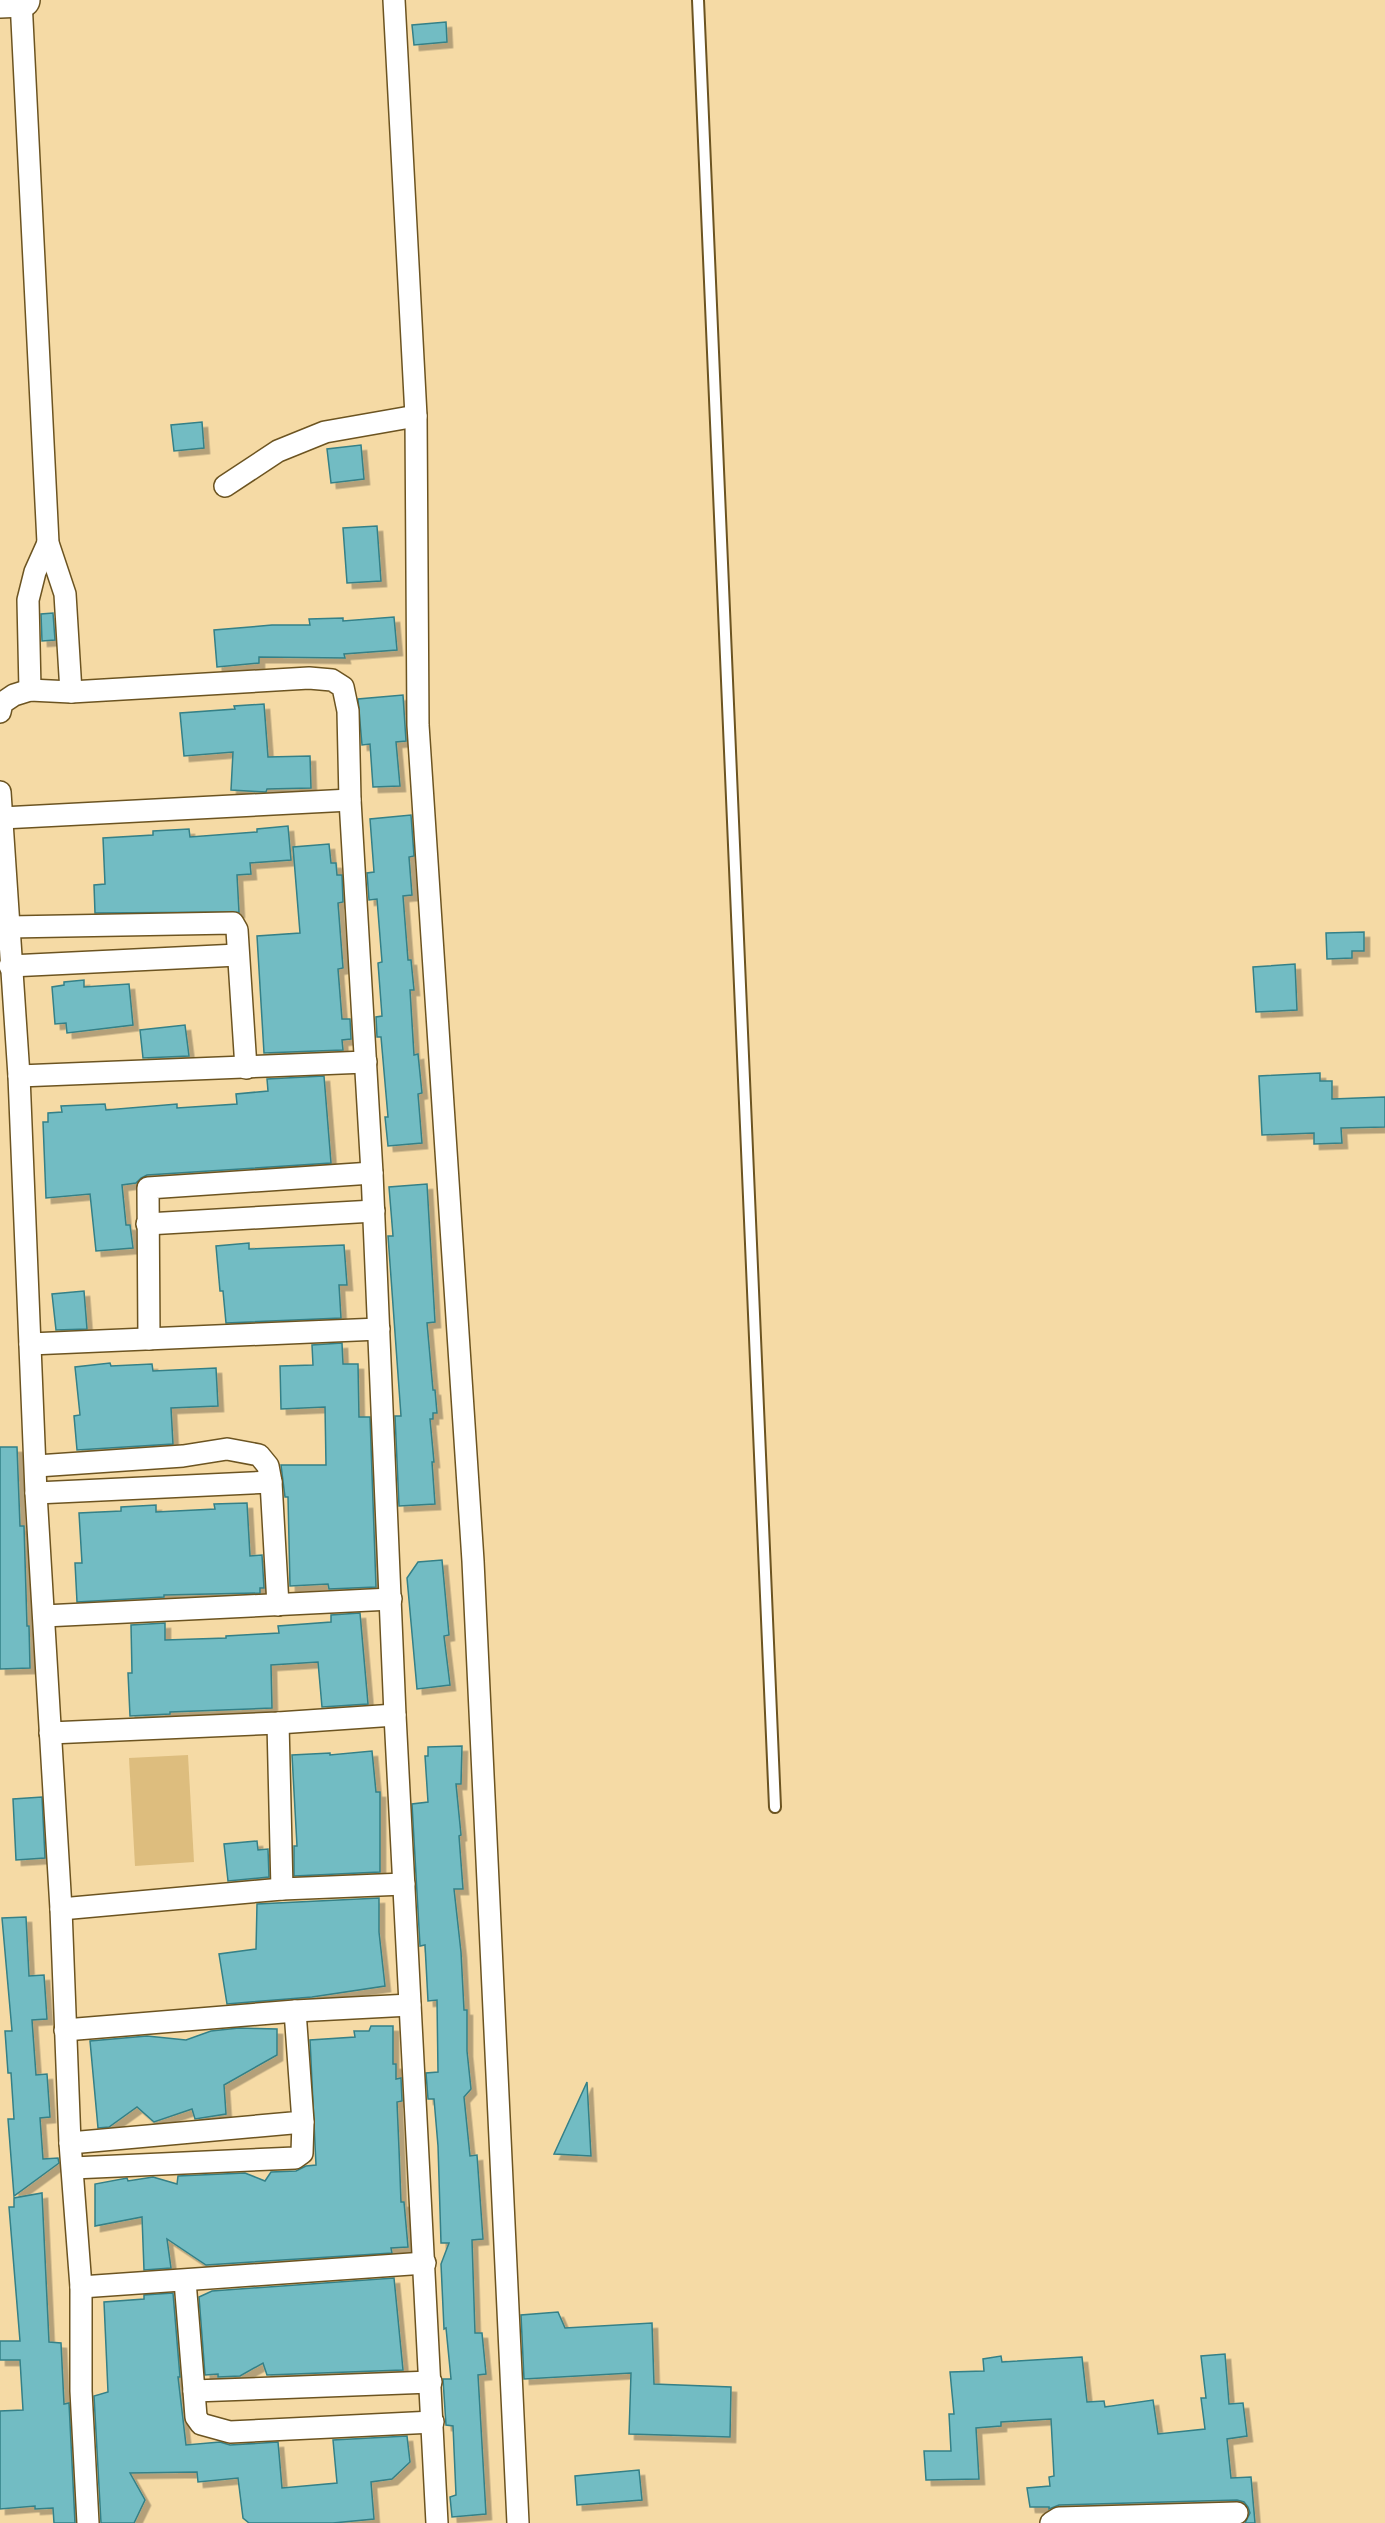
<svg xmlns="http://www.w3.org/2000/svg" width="1385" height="2523" font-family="'Source Serif 4',serif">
<defs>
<filter id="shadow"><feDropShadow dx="5.5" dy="5.5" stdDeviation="0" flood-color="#0004"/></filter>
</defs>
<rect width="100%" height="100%" fill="#f5daa5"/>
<polygon fill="#ddbd7e" points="188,1755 194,1862 135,1866 129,1758"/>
<g fill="#72bcc3" stroke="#348087" stroke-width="1.5" filter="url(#shadow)">
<polygon points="446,22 447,42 414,45 412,25"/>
<polygon points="202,422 204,448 174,451 171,425"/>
<polygon points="361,445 364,479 331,483 327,449"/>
<polygon points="377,526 381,581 347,583 343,528"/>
<polygon points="53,613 55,640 42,641 41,614"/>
<polygon points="394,617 397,650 344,654 345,658 259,657 259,663 217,667 214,630 272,625 310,625 309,619 343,618 343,621"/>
<polygon points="403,695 406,741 396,742 400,786 373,787 370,744 362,745 358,699"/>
<polygon points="264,704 268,757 310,756 311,788 267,789 266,792 231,790 233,752 184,756 180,713 235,709 234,706"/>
<polygon points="411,815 414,856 409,857 412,895 403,896 408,960 411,960 414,990 410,990 414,1055 418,1054 422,1093 418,1094 422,1143 388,1146 385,1117 388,1117 381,1037 377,1037 376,1017 382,1016 378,963 382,962 377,899 369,900 367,873 374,872 370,819"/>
<polygon points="288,826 291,860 250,863 251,874 237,875 239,912 95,913 94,885 105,884 103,838 153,835 153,831 189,829 190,837 257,832 257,829"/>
<polygon points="329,844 331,863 336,863 337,875 342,875 343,902 338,903 343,968 338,969 342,1019 350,1019 351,1039 342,1040 343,1050 264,1053 257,936 300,933 293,847"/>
<polygon points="1364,932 1364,951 1352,951 1352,958 1327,959 1326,933"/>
<polygon points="1295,964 1297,1010 1256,1012 1253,967"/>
<polygon points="84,980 84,987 129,984 133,1025 67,1033 66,1023 55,1024 52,987 64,985 64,982"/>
<polygon points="185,1025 189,1056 143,1058 140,1030"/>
<polygon points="1320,1073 1320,1081 1332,1081 1332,1099 1385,1097 1385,1127 1341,1128 1342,1143 1314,1144 1314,1133 1262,1135 1259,1076"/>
<polygon points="324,1076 331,1163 147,1175 141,1178 136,1183 122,1185 126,1225 130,1225 133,1248 96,1251 90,1194 46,1198 43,1122 48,1122 48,1113 62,1112 61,1106 105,1104 106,1110 177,1104 177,1108 237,1104 236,1094 268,1091 267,1079"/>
<polygon points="427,1184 435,1322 427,1323 433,1390 435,1390 437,1413 433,1413 433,1419 430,1419 434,1462 432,1462 435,1504 399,1506 395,1416 401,1416 388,1236 393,1236 389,1187"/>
<polygon points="249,1243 249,1249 344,1245 347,1285 339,1285 341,1318 226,1323 223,1291 220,1291 216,1246"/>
<polygon points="84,1291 87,1329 56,1330 52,1294"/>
<polygon points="342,1343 343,1364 358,1364 359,1417 370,1417 376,1587 329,1589 328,1584 290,1586 288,1497 285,1497 281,1465 326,1465 325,1407 281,1409 280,1366 313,1365 312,1345"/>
<polygon points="110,1363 111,1366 152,1364 153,1371 216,1368 218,1406 171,1408 173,1444 77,1450 74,1416 80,1415 75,1367"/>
<polygon points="0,1447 17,1447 20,1526 24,1526 27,1626 29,1626 30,1668 0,1669"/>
<polygon points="247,1503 250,1556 262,1555 264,1588 260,1588 260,1593 164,1595 164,1597 77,1602 75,1563 82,1563 79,1513 121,1511 121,1507 156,1505 156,1512 215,1509 214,1504"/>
<polygon points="442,1560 449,1635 444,1636 450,1685 417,1689 407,1578 418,1562"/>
<polygon points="360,1613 368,1704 322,1707 318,1662 271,1665 272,1708 170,1712 170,1714 130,1716 128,1673 132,1673 131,1625 165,1623 165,1640 226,1638 226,1636 279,1633 278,1626 331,1622 331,1615"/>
<polygon points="462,1746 461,1784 456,1784 461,1835 459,1836 463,1889 454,1889 461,1952 464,2010 467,2010 467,2051 471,2089 464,2097 470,2156 477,2155 483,2239 472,2240 475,2333 482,2333 486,2374 478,2375 486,2514 452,2517 450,2497 456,2495 453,2426 446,2425 443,2379 451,2379 446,2328 444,2329 441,2264 449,2243 441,2243 438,2146 434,2099 428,2099 426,2073 438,2072 437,2000 428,2001 425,1945 420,1946 412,1804 428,1802 425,1756 428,1756 428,1747"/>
<polygon points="372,1751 376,1792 380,1792 380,1872 294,1876 294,1846 297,1846 292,1755 330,1753 330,1755"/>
<polygon points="42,1797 45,1858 16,1860 13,1799"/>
<polygon points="257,1841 258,1850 268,1849 269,1877 228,1881 224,1844"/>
<polygon points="379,1898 379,1932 385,1986 312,1997 227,2004 219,1954 256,1949 257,1904"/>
<polygon points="26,1917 29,1976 44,1975 47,2019 32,2020 36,2075 47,2074 50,2117 40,2118 43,2159 58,2158 59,2163 14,2196 8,2119 14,2119 11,2073 8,2073 5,2031 12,2031 2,1918"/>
<polygon points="371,2026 393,2026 393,2064 396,2064 396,2079 401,2078 402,2101 397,2102 399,2149 401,2202 404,2202 408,2247 391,2248 392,2253 206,2265 167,2239 171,2268 144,2270 142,2217 95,2226 95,2184 127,2178 128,2181 153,2177 177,2184 178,2176 245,2173 265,2181 271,2172 296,2171 306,2166 316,2165 310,2040 355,2037 354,2031 369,2031"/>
<polygon points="239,2028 277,2029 277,2055 224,2085 226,2114 195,2119 192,2109 154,2122 137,2107 109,2127 98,2128 90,2041 147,2036 186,2040 211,2031"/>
<polygon points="587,2082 591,2156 554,2154"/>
<polygon points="42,2193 49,2342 61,2343 64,2404 69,2403 75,2523 54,2523 53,2508 35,2509 35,2506 0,2509 0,2411 23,2410 20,2360 0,2360 0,2341 20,2341 9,2207 14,2207 14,2198"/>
<polygon points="394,2278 403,2370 267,2375 263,2363 240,2376 218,2377 218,2374 205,2375 199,2297 212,2291"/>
<polygon points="173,2293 180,2377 178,2377 186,2445 220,2442 230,2445 278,2442 282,2488 337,2483 333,2440 407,2436 410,2462 392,2479 371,2482 374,2519 333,2523 249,2523 243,2518 238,2478 198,2482 197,2472 130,2473 145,2500 134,2523 101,2523 94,2396 108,2392 104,2302 144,2299 144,2295"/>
<polygon points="558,2312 565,2328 652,2323 654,2384 731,2387 730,2437 629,2434 631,2373 524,2379 521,2315"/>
<polygon points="1225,2354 1229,2404 1243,2403 1247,2436 1227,2439 1231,2478 1251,2477 1255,2523 1245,2523 1250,2513 1248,2507 1244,2502 1237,2500 1059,2505 1049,2509 1049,2507 1030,2507 1027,2488 1050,2486 1049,2477 1054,2476 1051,2419 1001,2422 1001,2426 976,2428 979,2479 926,2480 924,2451 951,2451 949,2414 954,2414 950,2372 984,2371 983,2359 1001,2356 1002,2362 1082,2357 1087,2402 1104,2401 1105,2407 1153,2400 1158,2434 1205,2429 1201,2398 1206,2398 1201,2356"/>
<polygon points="639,2470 642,2500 577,2505 575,2476"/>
</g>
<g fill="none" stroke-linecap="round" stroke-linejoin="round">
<g stroke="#6c5421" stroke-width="14">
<polyline id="lane" points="698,0 775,1807"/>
</g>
<g stroke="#6c5421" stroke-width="24">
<g id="street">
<polyline points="21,0 48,543 65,594 71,692"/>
<polyline points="394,0 416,416 418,725 473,1561 518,2523"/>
<polyline points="225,486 278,451 325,432 416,416"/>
<polyline points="30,690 28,600 35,572 48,543"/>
<polyline points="0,712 2,703 14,695 30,690 71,692 309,678 332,680 343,687 348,711 350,800 372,1173 395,1715 437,2523"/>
<polyline points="0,792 19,1076 36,1493 61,1909 70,2143 81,2287 81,2391 88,2523"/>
<polyline points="2,818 350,800"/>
<polyline points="9,927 233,923 237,930 246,1068"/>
<polyline points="10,966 238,955"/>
<polyline points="19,1076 366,1062"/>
<polyline points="147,1224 374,1211"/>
<polyline points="149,1339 148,1188 372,1173"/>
<polyline points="30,1344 379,1329"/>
<polyline points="37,1466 183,1456 227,1449 259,1455 268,1466 271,1482 278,1605"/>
<polyline points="36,1493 271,1482"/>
<polyline points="44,1616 391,1599"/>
<polyline points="278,1723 282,1889"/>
<polyline points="50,1733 278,1723 395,1715"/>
<polyline points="61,1909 282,1889 404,1884"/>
<polyline points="65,2030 295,2011 410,2005"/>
<polyline points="70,2143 303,2122 295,2011"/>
<polyline points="73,2168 295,2158 302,2153 303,2122"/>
<polyline points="185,2281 194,2391 431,2382"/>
<polyline points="81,2287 425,2263"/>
<polyline points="194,2391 196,2417 201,2424 230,2432 433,2422"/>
<polyline points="1051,2523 1059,2518 1237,2513"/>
</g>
</g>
<g stroke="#6c5421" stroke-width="36">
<polyline id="highway" points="0,1 23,0"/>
</g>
<use href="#lane" stroke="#fff" stroke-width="10"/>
<use href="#street" stroke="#fff" stroke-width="21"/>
<use href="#highway" stroke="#fff" stroke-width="33"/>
</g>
</svg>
